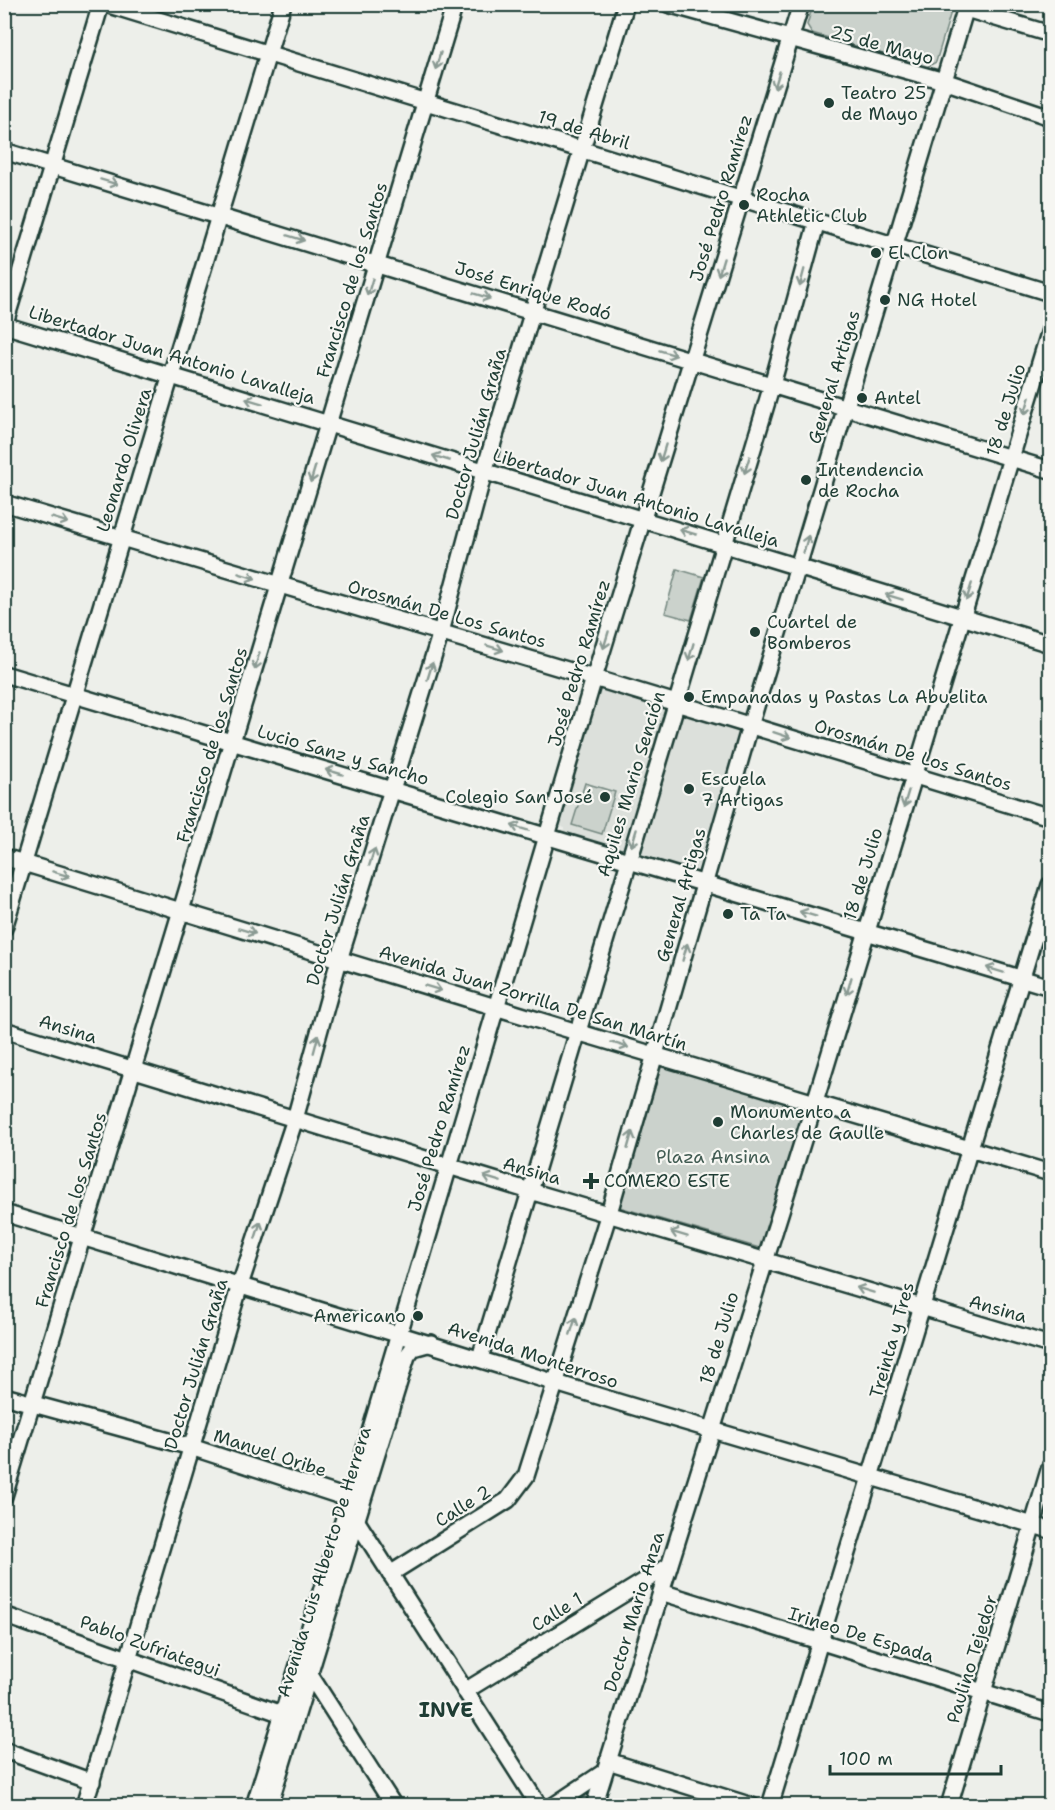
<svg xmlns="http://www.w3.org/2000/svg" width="1055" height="1810" font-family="'Shantell Sans',sans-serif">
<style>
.built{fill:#dce0db}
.green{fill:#cbd2cc;stroke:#758880;stroke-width:1.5}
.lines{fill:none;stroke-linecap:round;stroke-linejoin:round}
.minor-casing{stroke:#1f3d34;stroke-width:20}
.minor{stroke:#f6f6f2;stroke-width:15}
.oneway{stroke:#8a9a93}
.poi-dot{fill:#1f3d34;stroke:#f6f6f2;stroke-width:2}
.labels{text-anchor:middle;stroke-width:4.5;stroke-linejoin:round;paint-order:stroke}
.street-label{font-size:18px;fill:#1f3d34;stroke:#f6f6f2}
.poi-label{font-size:18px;fill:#1f3d34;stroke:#f6f6f2;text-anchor:start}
.park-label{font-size:18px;fill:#415b52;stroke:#f6f6f2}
.neighbourhood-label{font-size:20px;font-weight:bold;fill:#1f3d34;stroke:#f6f6f2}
</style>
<rect width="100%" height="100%" fill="#edefea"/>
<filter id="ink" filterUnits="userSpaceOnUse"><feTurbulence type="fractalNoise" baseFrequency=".0167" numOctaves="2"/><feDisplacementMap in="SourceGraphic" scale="12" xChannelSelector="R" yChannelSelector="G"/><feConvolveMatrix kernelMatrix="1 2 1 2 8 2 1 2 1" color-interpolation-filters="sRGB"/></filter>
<g filter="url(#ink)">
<g class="built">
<polygon points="604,691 664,710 666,714 625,846 621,848 563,832 564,828 560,826 599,692"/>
<polygon points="678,713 739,732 696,873 636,854"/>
</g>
<g class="green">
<polygon points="813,5 813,4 953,5 936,62 927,67 812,33 807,25"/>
<polygon points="677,569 704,577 691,620 665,613"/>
<polygon points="585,783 615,792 602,834 572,825"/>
<polygon points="662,1064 808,1106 763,1249 619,1207"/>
</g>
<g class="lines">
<g class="minor-casing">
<g id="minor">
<polyline points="106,4 1050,293"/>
<polyline points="668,4 944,81 1050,117"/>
<polyline points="966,9 1050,34"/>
<polyline points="4,151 1050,470"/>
<polyline points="4,325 1050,644"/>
<polyline points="4,326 101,4"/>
<polyline points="4,503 594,678 1050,817"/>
<polyline points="4,674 1050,987"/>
<polyline points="4,857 577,1032 1050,1173"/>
<polyline points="4,928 283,4"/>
<polyline points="4,1030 530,1191 1050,1345"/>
<polyline points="4,1213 621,1403 1050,1530"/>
<polyline points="480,1358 772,385 817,221"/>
<polyline points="4,1396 191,1447 350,1499 358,1523 539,1806"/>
<polyline points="4,1496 455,4"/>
<polyline points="390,1574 508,1500 526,1476 609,1213 748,733 967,4"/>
<polyline points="661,1592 1050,1713"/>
<polyline points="4,1615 282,1714"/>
<polyline points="310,1675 394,1806"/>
<polyline points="465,1691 669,1566"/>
<polyline points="4,1750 92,1782"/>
<polyline points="608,1761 752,1806"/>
<polyline points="84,1806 240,1285 295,1119 339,960 441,632 484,472 626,4"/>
<polyline points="254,1806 350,1499 594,678 801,4"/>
<polyline points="269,1806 407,1356 413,1348 431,1343"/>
<polyline points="553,1806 604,1772"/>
<polyline points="594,1806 815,1102 1050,330"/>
<polyline points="770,1806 1050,885"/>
<polyline points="949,1806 1050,1467"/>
</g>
</g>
<use href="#minor" class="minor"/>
</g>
<defs><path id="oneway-shaft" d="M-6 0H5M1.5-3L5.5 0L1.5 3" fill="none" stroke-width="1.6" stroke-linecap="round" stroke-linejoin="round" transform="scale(1.5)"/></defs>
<g class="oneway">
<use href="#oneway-shaft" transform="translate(438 61) rotate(107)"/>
<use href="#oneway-shaft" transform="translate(777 80) rotate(107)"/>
<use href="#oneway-shaft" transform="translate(109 182) rotate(17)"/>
<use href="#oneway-shaft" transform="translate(296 238) rotate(17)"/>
<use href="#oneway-shaft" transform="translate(721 267) rotate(107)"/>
<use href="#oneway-shaft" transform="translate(802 278) rotate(105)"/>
<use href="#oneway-shaft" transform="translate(370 287) rotate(107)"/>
<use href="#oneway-shaft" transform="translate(482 296) rotate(17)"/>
<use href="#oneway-shaft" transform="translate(668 353) rotate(17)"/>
<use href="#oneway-shaft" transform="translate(254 401) rotate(-163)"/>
<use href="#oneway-shaft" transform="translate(1027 406) rotate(107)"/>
<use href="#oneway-shaft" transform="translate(663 453) rotate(107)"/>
<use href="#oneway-shaft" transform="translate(441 458) rotate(-163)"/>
<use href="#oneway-shaft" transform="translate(747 465) rotate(107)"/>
<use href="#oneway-shaft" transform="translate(313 474) rotate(107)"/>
<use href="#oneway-shaft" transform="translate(60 520) rotate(17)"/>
<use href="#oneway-shaft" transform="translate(688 532) rotate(-163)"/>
<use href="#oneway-shaft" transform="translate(806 544) rotate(-74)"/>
<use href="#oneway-shaft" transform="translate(247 576) rotate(17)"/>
<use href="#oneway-shaft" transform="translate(969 592) rotate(108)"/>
<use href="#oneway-shaft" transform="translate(894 597) rotate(-163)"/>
<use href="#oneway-shaft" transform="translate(606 640) rotate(107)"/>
<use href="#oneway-shaft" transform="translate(495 648) rotate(17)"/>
<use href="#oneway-shaft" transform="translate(691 652) rotate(106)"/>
<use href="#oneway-shaft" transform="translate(257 661) rotate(106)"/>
<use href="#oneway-shaft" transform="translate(430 671) rotate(-73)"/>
<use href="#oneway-shaft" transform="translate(782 735) rotate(18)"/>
<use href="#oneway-shaft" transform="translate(334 772) rotate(-164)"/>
<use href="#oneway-shaft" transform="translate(906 799) rotate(107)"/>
<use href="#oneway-shaft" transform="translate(520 828) rotate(-163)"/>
<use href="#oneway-shaft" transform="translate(634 838) rotate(107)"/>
<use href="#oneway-shaft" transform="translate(372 857) rotate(-72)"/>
<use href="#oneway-shaft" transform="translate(61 874) rotate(17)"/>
<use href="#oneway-shaft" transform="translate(808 914) rotate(-163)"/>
<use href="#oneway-shaft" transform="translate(247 931) rotate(17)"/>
<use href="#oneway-shaft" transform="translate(685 952) rotate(-74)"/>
<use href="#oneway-shaft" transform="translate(995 970) rotate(-163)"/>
<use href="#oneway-shaft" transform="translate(849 986) rotate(106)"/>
<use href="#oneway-shaft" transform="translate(433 988) rotate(17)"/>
<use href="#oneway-shaft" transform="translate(316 1044) rotate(-75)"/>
<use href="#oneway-shaft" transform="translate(620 1045) rotate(17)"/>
<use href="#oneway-shaft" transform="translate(630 1140) rotate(-74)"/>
<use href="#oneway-shaft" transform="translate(492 1179) rotate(-163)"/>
<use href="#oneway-shaft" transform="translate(258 1230) rotate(-72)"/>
<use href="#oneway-shaft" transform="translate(679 1234) rotate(-163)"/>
<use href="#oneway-shaft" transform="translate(865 1290) rotate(-163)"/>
<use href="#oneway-shaft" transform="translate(573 1326) rotate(-72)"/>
</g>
</g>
<g class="poi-dot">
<circle cx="829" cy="103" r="6"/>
<circle cx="744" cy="205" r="6"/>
<circle cx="876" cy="253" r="6"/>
<circle cx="885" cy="300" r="6"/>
<circle cx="862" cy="398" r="6"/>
<circle cx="806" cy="480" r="6"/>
<circle cx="755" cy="632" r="6"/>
<circle cx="689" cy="697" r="6"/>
<circle cx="689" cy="789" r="6"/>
<circle cx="605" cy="797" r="6"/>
<circle cx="728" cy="914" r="6"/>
<circle cx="718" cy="1122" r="6"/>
<path d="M588 1172h6v6h6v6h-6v6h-6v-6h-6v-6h6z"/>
<circle cx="418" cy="1316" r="6"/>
</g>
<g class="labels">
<g class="street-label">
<text transform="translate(882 45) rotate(15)" y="6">25 de Mayo</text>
<text transform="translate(584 130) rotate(17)" y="6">19 de Abril</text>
<text transform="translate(721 198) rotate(-73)" y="6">José Pedro Ramírez</text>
<text transform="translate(352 280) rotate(-73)" y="6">Francisco de los Santos</text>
<text transform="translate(533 291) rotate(17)" y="6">José Enrique Rodó</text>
<text transform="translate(172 355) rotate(17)" y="6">Libertador Juan Antonio Lavalleja</text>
<text transform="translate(834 377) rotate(-73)" y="6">General Artigas</text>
<text transform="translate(1006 410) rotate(-73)" y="6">18 de Julio</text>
<text transform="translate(476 434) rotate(-74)" y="6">Doctor Julián Graña</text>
<text transform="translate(124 460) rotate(-73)" y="6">Leonardo Olivera</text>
<text transform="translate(636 498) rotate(17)" y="6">Libertador Juan Antonio Lavalleja</text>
<text transform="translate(447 614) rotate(16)" y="6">Orosmán De Los Santos</text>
<text transform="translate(579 663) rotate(-73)" y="6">José Pedro Ramírez</text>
<text transform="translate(212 745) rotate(-73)" y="6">Francisco de los Santos</text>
<text transform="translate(343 755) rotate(16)" y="6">Lucio Sanz y Sancho</text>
<text transform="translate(913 755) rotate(17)" y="6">Orosmán De Los Santos</text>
<text transform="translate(631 784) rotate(-73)" y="6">Aquiles Mario Sención</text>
<text transform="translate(863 874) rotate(-73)" y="6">18 de Julio</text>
<text transform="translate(681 895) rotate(-74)" y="6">General Artigas</text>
<text transform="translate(338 900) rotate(-73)" y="6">Doctor Julián Graña</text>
<text transform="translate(533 998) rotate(17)" y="6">Avenida Juan Zorrilla De San Martín</text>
<text transform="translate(68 1029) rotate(17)" y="6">Ansina</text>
<text transform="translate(439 1128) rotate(-73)" y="6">José Pedro Ramírez</text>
<text transform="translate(532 1171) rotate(16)" y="6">Ansina</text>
<text transform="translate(71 1210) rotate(-73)" y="6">Francisco de los Santos</text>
<text transform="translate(998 1309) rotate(16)" y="6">Ansina</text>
<text transform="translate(719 1338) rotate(-73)" y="6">18 de Julio</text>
<text transform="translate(892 1340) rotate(-74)" y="6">Treinta y Tres</text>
<text transform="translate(533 1355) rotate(18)" y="6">Avenida Monterroso</text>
<text transform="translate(196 1364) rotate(-73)" y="6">Doctor Julián Graña</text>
<text transform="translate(270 1453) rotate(18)" y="6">Manuel Oribe</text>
<text transform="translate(463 1506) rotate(-32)" y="6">Calle 2</text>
<text transform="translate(324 1562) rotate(-73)" y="6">Avenida Luis Alberto De Herrera</text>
<text transform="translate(557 1612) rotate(-32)" y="6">Calle 1</text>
<text transform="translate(634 1612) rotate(-73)" y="6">Doctor Mario Anza</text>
<text transform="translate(861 1635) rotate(17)" y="6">Irineo De Espada</text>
<text transform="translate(150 1646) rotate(20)" y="6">Pablo Zufriategui</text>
<text transform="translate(972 1659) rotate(-73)" y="6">Paulino Tejedor</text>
</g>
<g class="poi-label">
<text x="841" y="99">Teatro 25<tspan x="841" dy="21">de Mayo</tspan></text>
<text x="756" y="201">Rocha<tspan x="756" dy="21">Athletic Club</tspan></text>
<text x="888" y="259">El Clon</text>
<text x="897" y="306">NG Hotel</text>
<text x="874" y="404">Antel</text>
<text x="818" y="476">Intendencia<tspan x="818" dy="21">de Rocha</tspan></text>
<text x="767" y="628">Cuartel de<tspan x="767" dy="21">Bomberos</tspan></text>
<text x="701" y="703">Empanadas y Pastas La Abuelita</text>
<text x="701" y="785">Escuela<tspan x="701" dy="21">7 Artigas</tspan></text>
<text x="593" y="803" text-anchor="end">Colegio San José</text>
<text x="740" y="920">Ta Ta</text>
<text x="730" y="1118">Monumento a<tspan x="730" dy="21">Charles de Gaulle</tspan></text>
<text x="604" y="1187">COMERO ESTE</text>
<text x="406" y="1322" text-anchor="end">Americano</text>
</g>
<g class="park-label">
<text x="713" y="1163">Plaza Ansina</text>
</g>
<g class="neighbourhood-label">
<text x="446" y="1717">INVE</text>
</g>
</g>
<rect width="1055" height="1810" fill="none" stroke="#f6f6f2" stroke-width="24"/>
<rect x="12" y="12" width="1031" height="1786" fill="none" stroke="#1f3d34" stroke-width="2" filter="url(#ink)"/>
<path d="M830 1765v9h171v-9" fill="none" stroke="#1f3d34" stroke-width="3"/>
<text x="839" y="1765" font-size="18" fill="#1f3d34" stroke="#f6f6f2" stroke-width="4.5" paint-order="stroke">100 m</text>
</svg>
